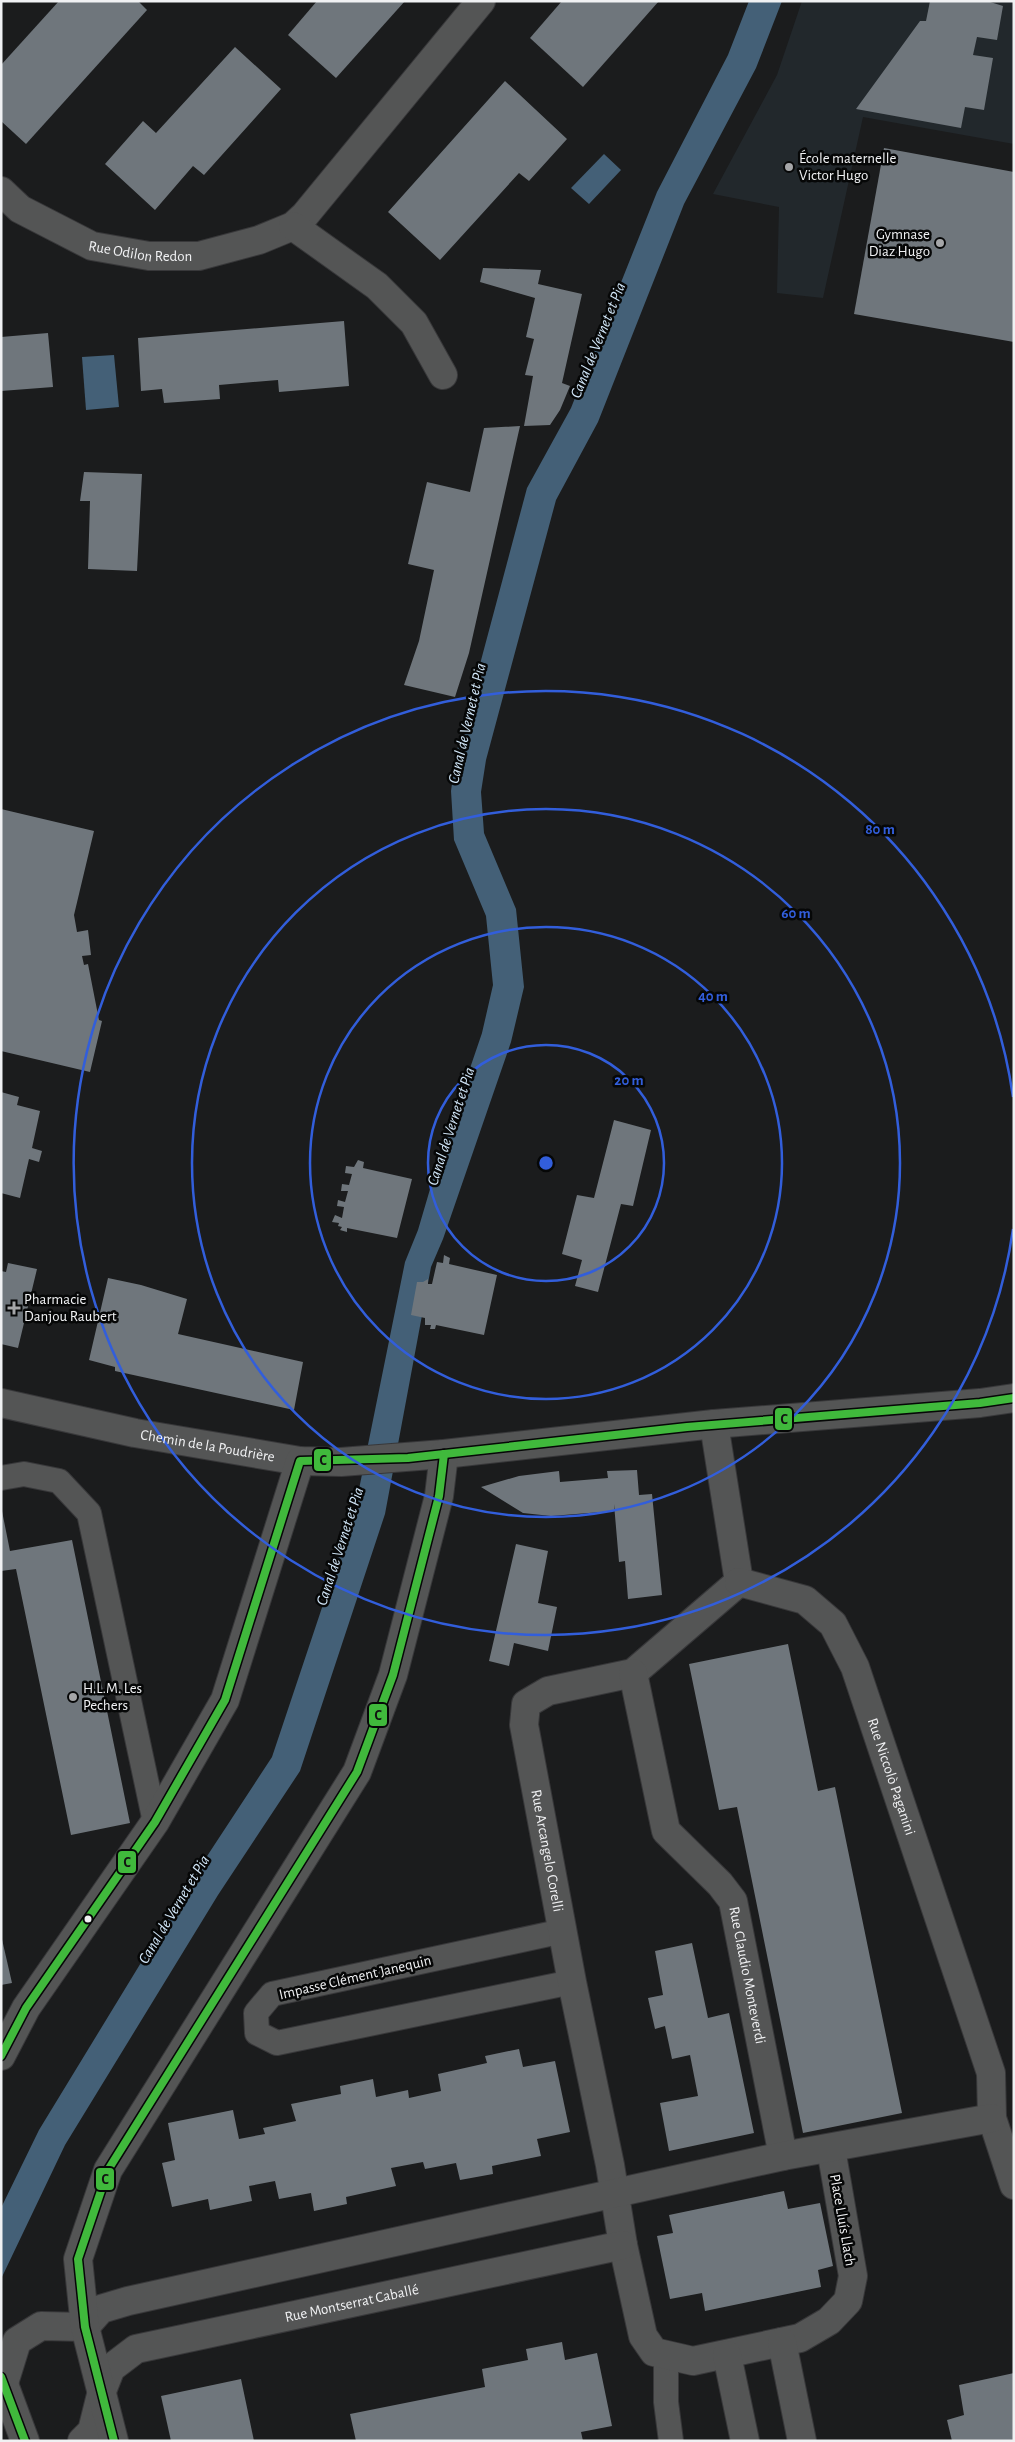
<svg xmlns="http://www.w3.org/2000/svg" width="1015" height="2442" font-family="'Alegreya Sans',sans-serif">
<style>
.built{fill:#22282c}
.water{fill:#446077}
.building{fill:#6f767c}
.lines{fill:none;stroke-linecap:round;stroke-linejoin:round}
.service-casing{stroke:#38383a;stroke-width:26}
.minor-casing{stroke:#38383a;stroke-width:30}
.service{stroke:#545555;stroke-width:24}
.minor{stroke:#545555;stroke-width:28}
.bus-1-casing{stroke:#060707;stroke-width:11}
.bus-1{stroke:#40b93c;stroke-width:8}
.ring{fill:none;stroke:#325edb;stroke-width:2.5}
.poi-dot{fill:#a5a6a8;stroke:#060707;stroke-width:2}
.bus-dot{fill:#f0f1f3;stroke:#060707;stroke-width:2}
.labels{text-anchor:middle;stroke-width:5;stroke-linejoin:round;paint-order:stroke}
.poi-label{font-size:15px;fill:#f0f1f3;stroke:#060707;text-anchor:start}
.street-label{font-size:15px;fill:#f0f1f3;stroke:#060707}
.water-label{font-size:16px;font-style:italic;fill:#d2e7f9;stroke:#060707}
.centre{fill:#325edb;stroke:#060707;stroke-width:2.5}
.ring-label{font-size:15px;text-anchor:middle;font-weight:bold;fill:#325edb;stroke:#060707;stroke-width:5;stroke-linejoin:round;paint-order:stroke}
.line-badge{stroke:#060707;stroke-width:2}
.pale-badge-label{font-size:14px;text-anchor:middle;font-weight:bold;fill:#111}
</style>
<rect width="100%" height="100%" fill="#1b1c1d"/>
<polygon class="built" points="802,1 1014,1 1014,144 863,117 823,298 777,293 779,207 713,194 777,75"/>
<g class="water">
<polygon points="749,1 782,1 756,68 684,204 598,422 556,500 486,760 481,792 484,833 516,909 524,987 511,1042 443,1239 431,1267 385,1514 300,1771 218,1895 65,2145 1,2279 1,2208 39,2130 192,1879 272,1757 355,1509 405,1262 418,1230 438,1162 482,1033 493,985 486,916 454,840 451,791 456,754 527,488 571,408 657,192 728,55"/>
<polygon points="604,154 621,170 589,204 571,188"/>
<polygon points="114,355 119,407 86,410 82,357"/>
</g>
<g class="building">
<polygon points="59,1 138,1 147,10 26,144 1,121 1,65"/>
<polygon points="317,1 405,1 336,78 288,35"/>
<polygon points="562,1 659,1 583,87 530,38"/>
<polygon points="930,1 987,1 1003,6 997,40 977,37 973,55 993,58 984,110 965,107 961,128 856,109 920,21 926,21"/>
<polygon points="235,47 281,89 204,175 193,166 155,210 105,164 143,121 156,133"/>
<polygon points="505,81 567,139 529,181 519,173 440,260 388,212"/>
<polygon points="884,148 1014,172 1014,342 854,314"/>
<polygon points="483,268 541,270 538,284 582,294 562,383 570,386 560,410 550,425 524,426 533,376 525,375 534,339 526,337 535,298 480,282"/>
<polygon points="344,321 349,386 279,392 278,380 219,385 220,399 164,403 162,389 141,391 138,338"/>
<polygon points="48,333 53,387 1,391 1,337"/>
<polygon points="520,426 469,653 455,697 404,685 419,641 434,570 408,564 427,482 470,492 484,428"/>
<polygon points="84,472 142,474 137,571 88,569 90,501 80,501"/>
<polygon points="1,809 94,831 74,915 77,932 88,930 91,955 82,956 84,965 88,964 99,1020 102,1021 90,1072 1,1051"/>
<polygon points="1,1092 19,1097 17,1105 40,1111 32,1148 42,1151 39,1162 29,1159 20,1198 1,1193"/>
<polygon points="614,1120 651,1130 633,1206 621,1204 598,1292 575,1286 582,1260 562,1254 577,1195 594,1198"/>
<polygon points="358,1160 364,1162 363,1168 412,1179 397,1238 347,1228 347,1232 340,1230 342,1227 338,1226 339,1223 332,1222 335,1215 342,1218 344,1207 337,1206 338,1200 345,1202 348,1191 341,1191 342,1184 349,1185 352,1174 345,1173 346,1166 354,1167"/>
<polygon points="444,1255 450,1258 449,1264 497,1275 484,1335 436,1325 435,1329 430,1329 431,1325 425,1325 425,1318 411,1315 417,1282 423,1282 428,1279 428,1284 432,1284 437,1262 443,1263"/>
<polygon points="8,1263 37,1269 18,1348 1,1344 1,1271 6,1272"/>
<polygon points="108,1278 141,1285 187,1299 178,1334 303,1362 294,1410 115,1371 115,1367 89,1360"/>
<polygon points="637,1470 639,1495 652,1494 662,1595 628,1599 625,1561 619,1562 614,1504 614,1511 551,1516 523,1513 481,1487 519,1476 559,1471 560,1482 608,1478 607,1471"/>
<polygon points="1,1506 10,1551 72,1540 130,1823 71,1835 16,1569 1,1571"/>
<polygon points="516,1544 548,1551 538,1603 557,1607 548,1651 514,1643 509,1666 489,1661"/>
<polygon points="788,1644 818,1791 835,1787 902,2113 803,2133 737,1807 719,1810 689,1664"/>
<polygon points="1,1935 12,1983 1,1985"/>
<polygon points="692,1943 708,2018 729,2013 754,2133 669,2151 660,2103 698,2096 690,2055 672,2059 665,2026 655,2029 648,1998 663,1995 655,1951"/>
<polygon points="519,2049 523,2067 555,2061 570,2132 537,2139 541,2156 492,2166 493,2174 460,2180 456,2163 425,2169 423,2162 391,2168 396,2186 346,2197 347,2204 314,2211 311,2193 279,2199 275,2181 249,2186 252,2201 210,2210 208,2199 172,2207 162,2163 175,2160 168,2123 233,2110 239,2139 265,2134 263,2128 296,2121 291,2104 341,2094 340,2086 373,2079 376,2097 408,2090 409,2098 441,2091 438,2074 487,2063 485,2056"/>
<polygon points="784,2191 788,2209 820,2203 833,2266 818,2270 821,2287 705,2311 702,2293 670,2299 657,2236 673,2233 669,2215"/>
<polygon points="562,2342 565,2360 597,2353 612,2426 581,2432 583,2441 356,2441 350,2414 485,2387 482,2369 528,2360 526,2349"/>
<polygon points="1014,2373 1014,2441 952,2441 947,2420 964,2415 959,2385"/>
<polygon points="241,2379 254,2441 171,2441 161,2396"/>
</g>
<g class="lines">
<g class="service-casing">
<g id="service">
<polyline points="1,1478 24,1474 59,1481 89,1513 155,1822"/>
<polyline points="563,1931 272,1994 256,2013 257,2033 277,2043 572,1982"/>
<polyline points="666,2354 666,2402 671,2441"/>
</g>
</g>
<g class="minor-casing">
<g id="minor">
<path id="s1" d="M1,191L20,209L92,246L149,256H199L259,240L293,226L305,215L481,1"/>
<polyline points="293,226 377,286 414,323 443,375"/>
<path id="s2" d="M1,1403L135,1433L300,1461L341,1462L444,1454L714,1424L980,1403L1014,1398"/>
<polyline points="714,1424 739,1582"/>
<path id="s3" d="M739,1582L633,1673L548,1691L526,1704L524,1725L572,1982L610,2165L623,2245L643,2336L654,2352L693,2361L800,2338L829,2321L848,2301L853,2276L831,2149"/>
<path id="s4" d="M739,1582L805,1600L833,1624L855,1667L991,2073L992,2118L1014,2185"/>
<path id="s5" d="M633,1673L666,1831L720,1884L733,1901L783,2156"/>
<polyline points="1,2056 26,2008 155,1822 225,1700 300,1461"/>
<polyline points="782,2342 802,2441"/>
<polyline points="727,2355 745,2441"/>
<polyline points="1,2376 25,2441"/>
<polyline points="4,2383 17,2341 41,2326 85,2327 101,2309 128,2301 783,2156 992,2118"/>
<path id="s6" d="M82,2441L92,2431L102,2391L111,2368L136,2349L623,2245"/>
<polyline points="114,2441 85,2327 78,2259 108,2170 357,1772 393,1675 439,1496 444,1454"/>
</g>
</g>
<use href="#service" class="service"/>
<use href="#minor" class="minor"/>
<g class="bus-1-casing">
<g id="bus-1">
<polyline points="1,2056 26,2008 155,1822 225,1700 300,1461 408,1458 687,1427 980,1403 1014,1398"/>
<polyline points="1,2377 25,2441"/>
<polyline points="114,2441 85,2327 78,2259 108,2170 357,1772 393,1675 439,1496 444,1454"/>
</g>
</g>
<use href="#bus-1" class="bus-1"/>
</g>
<g class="ring">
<circle cx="546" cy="1163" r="118"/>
<circle cx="546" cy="1163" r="236"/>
<circle cx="546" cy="1163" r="354"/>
<path d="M1013 1229A472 472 0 1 1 1013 1097"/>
</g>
<g class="poi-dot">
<circle cx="789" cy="167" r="5"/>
<circle cx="940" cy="243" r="5"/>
<path d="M11.5 1300.5h5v5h5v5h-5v5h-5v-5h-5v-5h5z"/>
<circle cx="73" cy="1697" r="5"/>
</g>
<circle class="bus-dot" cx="88" cy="1919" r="4.5"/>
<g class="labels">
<g class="poi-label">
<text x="799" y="163">École maternelle<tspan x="799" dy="17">Victor Hugo</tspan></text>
<text x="930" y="239" text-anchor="end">Gymnase<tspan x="930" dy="17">Diaz Hugo</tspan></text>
<text x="24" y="1304">Pharmacie<tspan x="24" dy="17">Danjou Raubert</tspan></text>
<text x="83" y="1693">H.L.M. Les<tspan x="83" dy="17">Pechers</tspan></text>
</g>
<g class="street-label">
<text dy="5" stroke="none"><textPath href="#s1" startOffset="156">Rue Odilon Redon</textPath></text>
<text dy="5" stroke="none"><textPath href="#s2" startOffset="211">Chemin de la Poudrière</textPath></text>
<text dy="5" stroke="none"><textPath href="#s4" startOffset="269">Rue Niccolò Paganini</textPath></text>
<text dy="5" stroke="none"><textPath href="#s3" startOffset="401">Rue Arcangelo Corelli</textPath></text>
<text dy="5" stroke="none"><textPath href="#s5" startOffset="334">Rue Claudio Monteverdi</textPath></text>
<text transform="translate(355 1977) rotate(-13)" y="5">Impasse Clément Janequin</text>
<text transform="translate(843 2220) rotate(80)" y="5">Place Lluís Llach</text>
<text dy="5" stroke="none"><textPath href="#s6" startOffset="332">Rue Montserrat Caballé</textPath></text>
</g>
<g class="water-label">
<text transform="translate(597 340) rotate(-68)" y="6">Canal de Vernet et Pia</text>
<text transform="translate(466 723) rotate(-77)" y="6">Canal de Vernet et Pia</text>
<text transform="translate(450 1126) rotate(-72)" y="6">Canal de Vernet et Pia</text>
<text transform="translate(339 1546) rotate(-72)" y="6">Canal de Vernet et Pia</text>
<text transform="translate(173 1909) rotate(-59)" y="6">Canal de Vernet et Pia</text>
</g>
</g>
<circle cx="546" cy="1163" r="8" class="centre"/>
<g class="ring-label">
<text x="880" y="834">80 m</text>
<text x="796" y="918">60 m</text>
<text x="713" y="1001">40 m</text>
<text x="629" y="1085">20 m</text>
</g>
<g class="line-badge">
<rect x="774" y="1407" width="19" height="24" rx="5" fill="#40b93c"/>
<rect x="313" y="1448" width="19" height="24" rx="5" fill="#40b93c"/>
<rect x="368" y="1703" width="20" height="24" rx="5" fill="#40b93c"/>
<rect x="117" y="1850" width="20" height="24" rx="5" fill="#40b93c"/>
<rect x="95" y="2167" width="20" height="24" rx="5" fill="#40b93c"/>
</g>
<g class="pale-badge-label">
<text x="784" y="1424">C</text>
<text x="323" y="1465">C</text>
<text x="378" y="1720">C</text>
<text x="127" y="1867">C</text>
<text x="105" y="2184">C</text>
</g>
<rect width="1015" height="2442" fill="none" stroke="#f0f1f3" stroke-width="5"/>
</svg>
